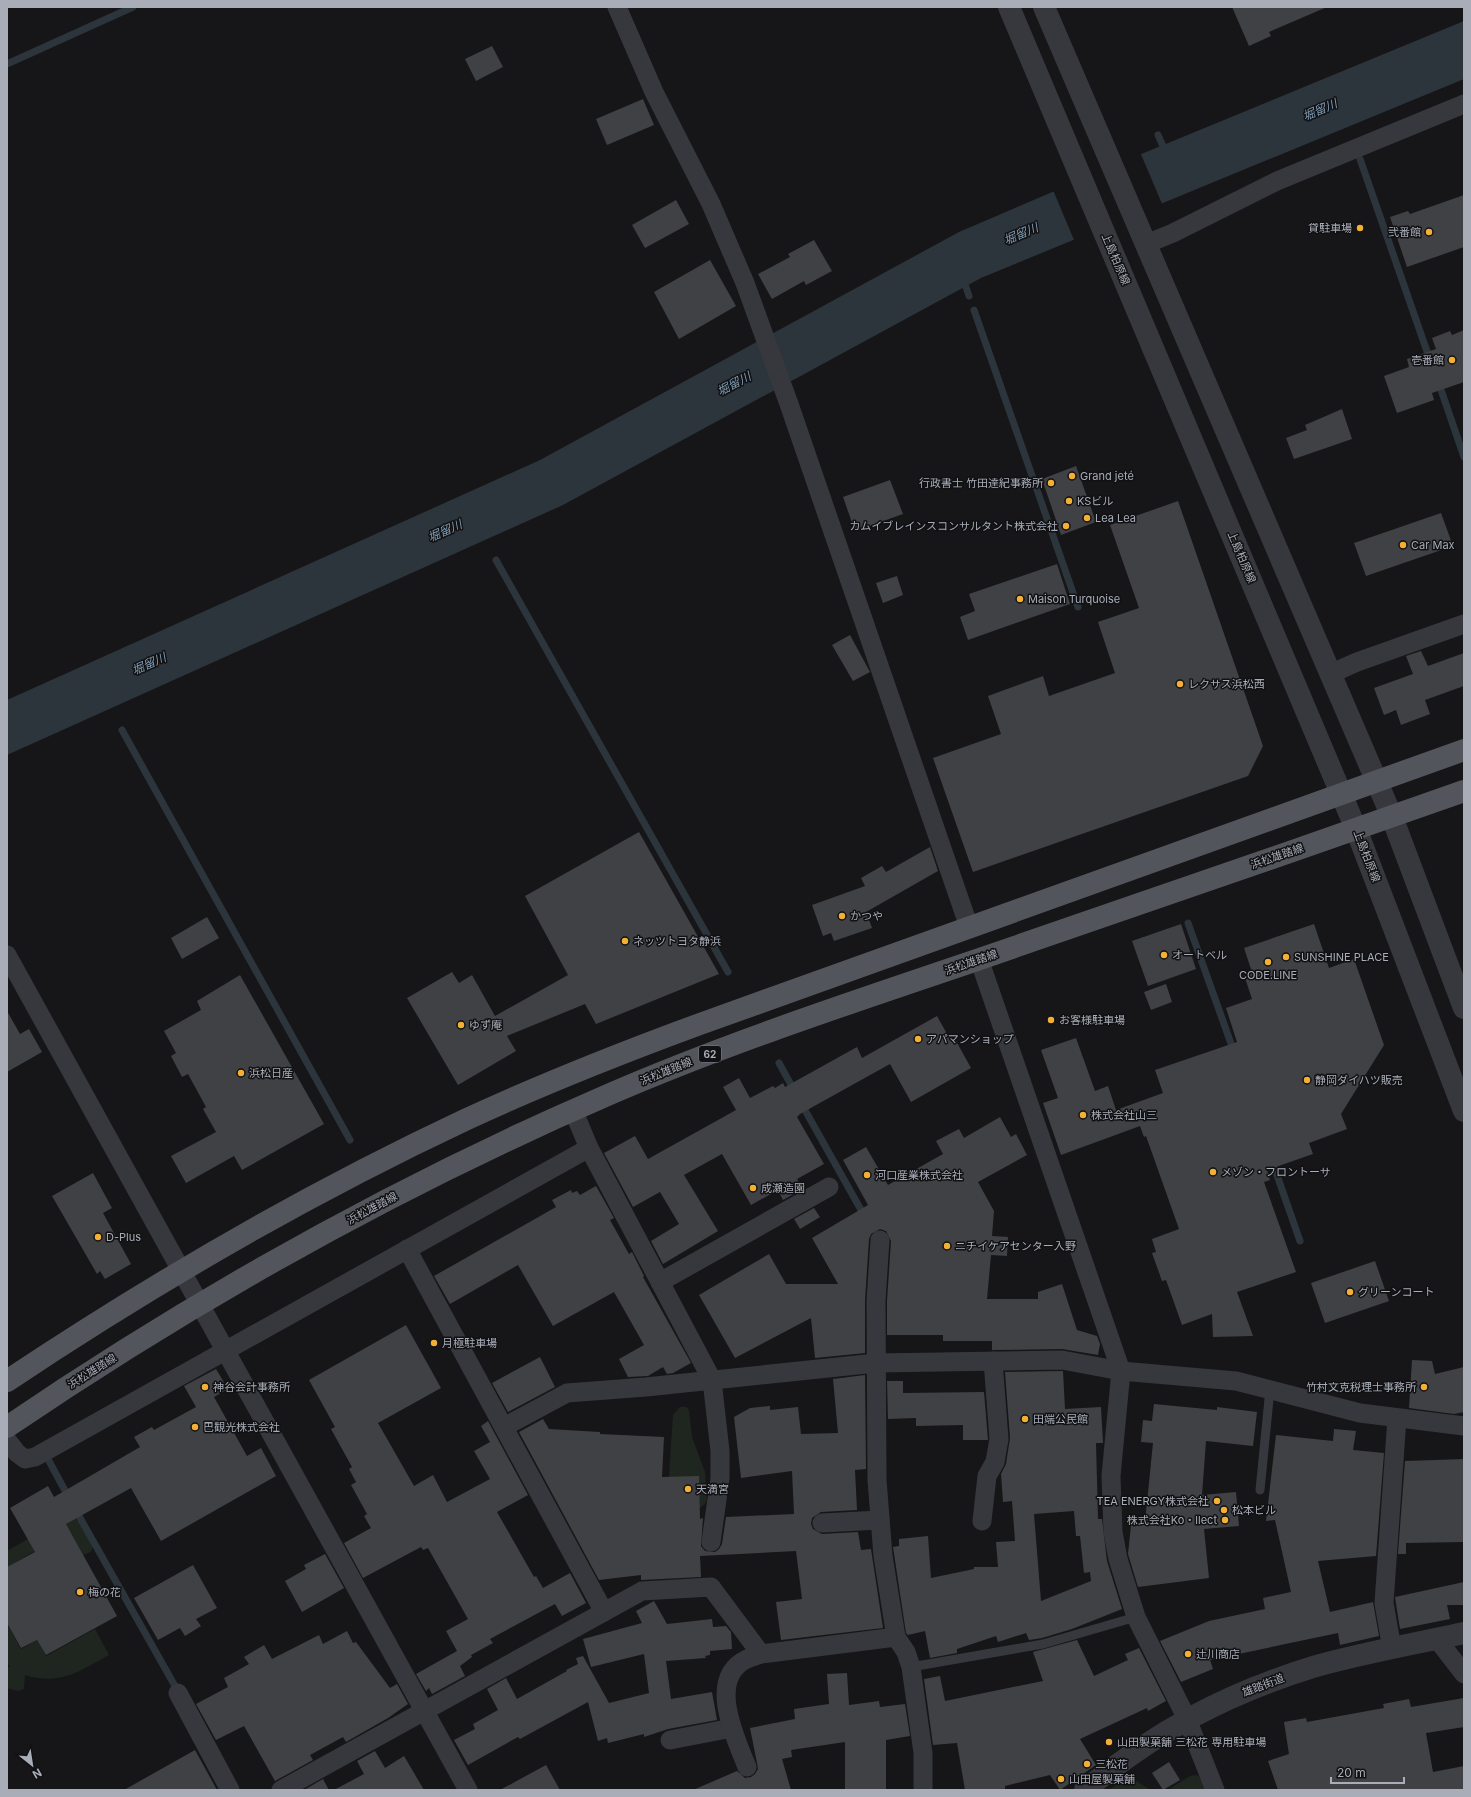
<svg xmlns="http://www.w3.org/2000/svg" width="1471" height="1797" font-family="Inter,'Noto Sans JP',sans-serif">
<style>
.green{fill:#1e261f}
.water{fill:#2c353c}
.pier{fill:#161618}
.lines{fill:none;stroke-linecap:round;stroke-linejoin:round}
.stream{stroke:#2c353c;stroke-width:7}
.building{fill:#404145;fill-rule:evenodd}
.service{stroke:#37383d;stroke-width:9}
.minor{stroke:#37383d;stroke-width:19}
.tertiary{stroke:#37383d;stroke-width:22}
.primary{stroke:#53555c;stroke-width:22}
.poi-dot{fill:#f2b134;stroke:#111113;stroke-width:1.5}
.labels{text-anchor:middle;stroke-width:3;stroke-linejoin:round;paint-order:stroke}
.shield{fill:#111113;stroke:#7b7e86;stroke-width:1}
.shield-label{font-size:10px;font-weight:bold;fill:#a8adb8}
.poi-label{font-size:11px;fill:#a8adb8;stroke:#111113;text-anchor:start}
.street-label{font-size:11px;fill:#a8adb8;stroke:#111113}
.water-label{font-size:12px;font-style:italic;fill:#7f9bb3;stroke:#111113}
</style>
<rect width="100%" height="100%" fill="#161618"/>
<g class="green">
<polygon points="680,1407 686,1407 689,1410 692,1437 705,1472 707,1500 705,1504 697,1510 670,1500 669,1476 673,1415"/>
<polygon points="73,1516 79,1522 93,1545 91,1552 83,1555 70,1531 7,1567 7,1551 66,1517"/>
<path d="M7,1624L21,1649L37,1640L46,1656L95,1629L109,1655C80,1671 60,1686 25,1675L24,1689L18,1691L7,1688V1668L10,1666L7,1663Z"/>
<polygon points="1197,1775 1202,1778 1209,1790 1168,1790 1190,1776"/>
<polygon points="1128,1779 1136,1781 1151,1790 1109,1790 1119,1783"/>
</g>
<polygon class="water" points="1464,21 1464,79 981,278 563,505 7,755 7,700 540,460 959,232 1139,155"/>
<polygon class="pier" points="1140,152 1163,206 1074,240 1053,190"/>
<g class="lines">
<g class="stream">
<polyline points="7,64 133,7"/>
<polyline points="1158,135 1166,153"/>
<polyline points="1360,159 1430,360"/>
<polyline points="963,278 969,296"/>
<polyline points="974,310 1078,607"/>
<polyline points="1438,381 1464,457"/>
<polyline points="496,560 728,972"/>
<polyline points="122,730 350,1140"/>
<polyline points="1188,923 1234,1052"/>
<polyline points="779,1063 795,1092"/>
<polyline points="801,1103 865,1217"/>
<polyline points="1271,1158 1300,1241"/>
<polyline points="49,1461 69,1498"/>
<polyline points="75,1509 175,1686"/>
</g>
</g>
<g class="building">
<polygon points="1232,7 1327,7 1269,32 1271,36 1249,46"/>
<polygon points="492,46 503,67 476,81 465,59"/>
<polygon points="643,99 654,125 607,145 596,119"/>
<polygon points="1464,195 1464,247 1407,267 1390,217 1408,211 1410,214"/>
<polygon points="676,200 689,224 645,248 632,225"/>
<polygon points="814,240 832,271 806,285 804,281 772,299 758,274 790,257 788,254"/>
<polygon points="710,260 736,306 679,339 654,292"/>
<polygon points="1464,330 1464,382 1432,393 1434,400 1397,413 1384,376 1409,367 1407,359 1436,349 1432,338 1450,331 1452,335"/>
<polygon points="1342,409 1352,439 1294,459 1286,438 1307,430 1305,425"/>
<polygon points="1076,466 1096,522 1061,535 1042,479"/>
<polygon points="890,480 903,514 855,531 843,497"/>
<polygon points="1178,501 1263,746 1248,776 973,872 933,758 1001,734 988,696 1043,676 1049,696 1115,673 1098,622 1139,608 1110,525"/>
<polygon points="1441,513 1453,546 1366,576 1354,543"/>
<polygon points="1057,564 1070,604 968,640 960,617 975,611 969,594"/>
<polygon points="897,576 903,595 883,603 876,583"/>
<polygon points="850,635 870,672 853,681 832,645"/>
<polygon points="1421,651 1428,666 1464,653 1464,686 1425,700 1430,714 1401,725 1396,710 1384,715 1374,688 1413,674 1406,656"/>
<polygon points="639,832 719,974 596,1024 585,1004 507,1036 516,1051 458,1085 407,998 452,972 459,983 472,975 495,1016 568,975 525,896"/>
<polygon points="930,847 938,871 866,912 872,928 834,941 831,933 823,936 812,905 865,886 861,878 882,866 886,872"/>
<polygon points="207,917 219,938 182,959 171,938"/>
<polygon points="1181,924 1196,969 1148,986 1132,941"/>
<polygon points="1314,924 1329,968 1354,959 1384,1045 1341,1114 1347,1129 1309,1143 1313,1154 1267,1170 1270,1180 1264,1182 1296,1272 1237,1292 1253,1336 1213,1337 1212,1314 1182,1325 1166,1280 1162,1281 1152,1253 1156,1252 1152,1239 1179,1229 1146,1136 1144,1137 1140,1126 1061,1155 1043,1103 1058,1098 1041,1050 1076,1038 1095,1091 1108,1086 1116,1110 1163,1093 1155,1070 1237,1042 1226,1008 1252,999 1244,975 1252,972 1244,948"/>
<polygon points="240,975 324,1124 242,1170 234,1156 186,1183 171,1156 216,1132 203,1109 206,1107 188,1074 182,1077 171,1056 176,1053 164,1031 201,1010 197,1001"/>
<polygon points="1166,984 1172,1002 1151,1010 1144,992"/>
<polygon points="7,1011 20,1034 29,1029 42,1052 7,1072"/>
<polygon points="937,1016 951,1041 955,1039 971,1068 911,1102 890,1064 800,1114 797,1117 824,1164 797,1179 803,1189 783,1200 778,1190 751,1205 722,1154 684,1175 718,1231 663,1264 651,1241 679,1224 660,1192 633,1207 604,1153 635,1136 648,1159 736,1110 723,1087 739,1078 750,1098 773,1086 775,1088 783,1083 785,1087 857,1047 862,1058"/>
<polygon points="1000,1117 1011,1137 1016,1134 1027,1155 978,1182 994,1211 992,1236 1008,1237 1007,1256 991,1255 987,1299 1038,1299 1038,1292 1062,1284 1077,1330 1097,1336 1100,1344 1098,1355 1062,1349 992,1350 992,1341 943,1341 943,1335 887,1335 887,1301 891,1241 886,1231 880,1229 871,1234 869,1239 865,1300 865,1353 815,1358 811,1318 735,1358 699,1295 769,1254 786,1284 838,1284 812,1238 868,1205 843,1160 866,1147 888,1185 943,1154 936,1141 959,1129 964,1138"/>
<polygon points="93,1173 112,1208 103,1213 131,1264 105,1279 100,1271 97,1274 52,1196"/>
<polygon points="596,1186 614,1218 610,1220 629,1254 632,1252 644,1276 643,1277 691,1363 673,1373 667,1374 663,1367 648,1376 628,1377 619,1359 644,1345 614,1292 553,1326 518,1265 450,1304 434,1276 556,1207 552,1200 571,1190 572,1193 577,1191 580,1195"/>
<polygon points="814,1208 820,1217 800,1229 794,1219"/>
<polygon points="1375,1261 1389,1301 1325,1323 1311,1283"/>
<polygon points="406,1325 441,1388 378,1423 414,1486 433,1475 447,1502 490,1479 474,1451 490,1442 481,1426 488,1421 528,1495 497,1512 534,1577 536,1576 543,1588 570,1573 586,1603 562,1616 555,1604 490,1639 493,1643 471,1655 472,1657 460,1666 465,1676 432,1694 429,1688 426,1691 416,1674 457,1651 446,1631 468,1619 428,1548 423,1550 421,1547 363,1578 344,1543 371,1528 364,1516 367,1514 351,1485 356,1482 349,1469 352,1467 331,1429 335,1427 309,1380"/>
<polygon points="540,1357 555,1387 508,1412 492,1383"/>
<polygon points="1412,1360 1432,1361 1435,1374 1464,1367 1464,1412 1454,1414 1409,1408"/>
<polygon points="216,1369 228,1389 214,1397 247,1456 261,1448 276,1476 161,1541 131,1488 66,1524 117,1616 46,1655 37,1640 21,1648 7,1623 7,1567 35,1552 10,1508 48,1486 54,1497 140,1447 134,1437 152,1427 154,1430 196,1407 184,1386"/>
<path d="M1063,1371L1065,1409L1101,1407L1103,1443H1096L1098,1519H1102L1107,1561L1122,1609L1072,1629L1042,1638L1029,1640L1026,1633L998,1642L996,1636L957,1649V1653L930,1658L925,1631L908,1635L906,1633L893,1547L899,1546V1539L928,1536L931,1578L974,1569V1567H998L996,1542L1015,1541L1012,1501L1003,1502L1001,1474L1006,1464L1010,1438L1005,1372ZM1074,1511L1076,1536H1080L1084,1573L1090,1572L1091,1581L1041,1601L1034,1514Z"/>
<polygon points="865,1375 866,1469 855,1470 857,1510 821,1512 812,1518 811,1524 813,1529 822,1534 858,1532 861,1550 871,1549 883,1628 781,1640 776,1602 802,1599 796,1551 700,1556 701,1577 641,1580 641,1575 599,1580 519,1432 543,1419 549,1429 600,1432 600,1434 664,1437 662,1477 699,1476 700,1519 703,1518 701,1546 705,1551 715,1552 719,1549 722,1544 726,1517 794,1514 792,1471 741,1478 734,1417 750,1408 770,1406 770,1410 798,1407 801,1434 838,1433 833,1379"/>
<polygon points="887,1381 903,1381 903,1393 984,1392 988,1440 963,1440 963,1425 916,1426 916,1418 888,1419"/>
<polygon points="1154,1404 1217,1410 1217,1407 1257,1412 1253,1446 1206,1441 1202,1495 1236,1492 1239,1526 1204,1529 1209,1578 1138,1587 1128,1554 1131,1525 1145,1522 1153,1443 1141,1442 1143,1420 1152,1421"/>
<polygon points="1334,1429 1356,1431 1353,1450 1384,1453 1376,1556 1318,1561 1330,1612 1373,1602 1379,1636 1340,1645 1338,1633 1210,1660 1213,1669 1181,1682 1160,1641 1209,1621 1265,1609 1263,1598 1291,1592 1275,1520 1266,1521 1276,1435 1333,1441"/>
<polygon points="1464,1459 1464,1542 1406,1543 1406,1554 1398,1554 1405,1461"/>
<polygon points="325,1554 344,1588 302,1612 285,1581 306,1569 304,1565"/>
<polygon points="193,1565 217,1608 196,1619 201,1626 185,1636 180,1628 158,1640 134,1598"/>
<polygon points="1464,1582 1464,1605 1447,1605 1450,1619 1400,1629 1395,1597"/>
<polygon points="654,1601 667,1624 712,1619 713,1627 726,1626 731,1632 732,1649 710,1651 710,1655 705,1656 706,1658 666,1661 671,1699 712,1692 717,1720 668,1729 644,1737 644,1734 608,1743 607,1738 598,1741 588,1702 520,1739 518,1737 468,1765 454,1740 475,1729 473,1724 498,1710 487,1689 506,1678 517,1699 567,1671 566,1670 578,1664 576,1658 583,1656 609,1703 649,1693 644,1654 591,1667 583,1639 642,1623 636,1611"/>
<polygon points="347,1631 353,1643 356,1642 390,1688 397,1684 408,1704 388,1718 346,1742 343,1737 310,1755 313,1760 275,1781 244,1726 216,1740 196,1704 228,1687 224,1678 249,1664 244,1657 264,1645 272,1659 319,1635 323,1644"/>
<polygon points="1077,1640 1094,1676 1128,1660 1125,1654 1139,1648 1166,1701 1148,1711 1147,1708 1080,1739 1096,1765 1060,1790 1050,1775 1005,1786 1005,1790 965,1790 957,1743 933,1745 924,1679 940,1676 945,1701 1043,1681 1033,1652"/>
<polygon points="847,1673 849,1705 879,1701 880,1707 905,1704 910,1736 886,1740 886,1790 845,1790 845,1742 791,1750 792,1757 782,1759 791,1790 693,1790 737,1771 745,1778 751,1777 755,1774 758,1769 757,1763 750,1728 795,1719 794,1709 829,1704 827,1674"/>
<polygon points="1464,1698 1464,1727 1426,1733 1433,1772 1464,1766 1464,1790 1278,1790 1268,1761 1289,1754 1284,1722 1306,1718 1307,1722 1384,1708 1383,1704 1409,1699 1411,1707"/>
<polygon points="195,1750 217,1790 124,1790"/>
<polygon points="375,1751 385,1768 404,1756 424,1790 334,1790 364,1774 357,1761"/>
<polygon points="1169,1762 1180,1780 1163,1790 1152,1773"/>
<polygon points="546,1765 560,1790 500,1790"/>
<polygon points="323,1779 329,1790 304,1790"/>
</g>
<g class="lines">
<g class="service">
<polyline points="1260,1490 1270,1389"/>
<polyline points="911,1667 1043,1644 1136,1617"/>
</g>
<g class="minor">
<polyline points="617,7 654,92 711,204 745,283 789,404 969,927"/>
<polyline points="1146,244 1173,233 1277,181 1464,104"/>
<polyline points="1330,674 1357,662 1464,624"/>
<polyline points="7,955 468,1790"/>
<polyline points="979,959 1121,1371 1111,1476 1113,1532 1118,1559 1136,1617 1187,1719 1215,1790"/>
<polyline points="573,1110 589,1148 712,1380 720,1451 720,1478 711,1542"/>
<polyline points="880,1240 876,1301 877,1480 883,1556 896,1637 906,1652 911,1667 923,1753 923,1790"/>
<polyline points="407,1249 604,1612"/>
<polyline points="660,1282 829,1187"/>
<polyline points="504,1427 567,1393 646,1387 876,1363 1062,1360 1121,1371 1236,1381 1360,1413 1464,1426"/>
<polyline points="7,1440 17,1453 25,1459 35,1457 589,1148"/>
<polyline points="982,1521 987,1476 995,1462 999,1439 993,1361"/>
<polyline points="822,1523 880,1520"/>
<polyline points="1437,1639 1464,1674"/>
<polyline points="1392,1649 1384,1603 1397,1418"/>
<polyline points="178,1693 230,1790"/>
<polyline points="670,1740 732,1728"/>
<path d="M747,1767C736,1739 706,1678 747,1659C751,1657 756,1656 761,1654L896,1637"/>
<polyline points="281,1790 642,1591 711,1587 761,1654"/>
</g>
<g class="tertiary">
<polyline points="1009,7 1356,829 1464,1111"/>
<polyline points="1044,7 1392,817 1464,1008"/>
<path d="M1085,1790C1155,1732 1225,1694 1313,1667C1362,1653 1414,1644 1464,1633"/>
</g>
<g class="primary">
<path d="M7,1381C154,1283 307,1194 467,1119C543,1084 621,1053 700,1024L1464,750"/>
<path d="M7,1427C197,1298 399,1185 610,1094C728,1043 850,1003 971,962C1136,905 1300,849 1464,791"/>
</g>
</g>
<g class="poi-dot">
<circle cx="1360" cy="228" r="4"/>
<circle cx="1429" cy="232" r="4"/>
<circle cx="1452" cy="360" r="4"/>
<circle cx="1072" cy="476" r="4"/>
<circle cx="1051" cy="483" r="4"/>
<circle cx="1069" cy="501" r="4"/>
<circle cx="1087" cy="518" r="4"/>
<circle cx="1066" cy="526" r="4"/>
<circle cx="1403" cy="545" r="4"/>
<circle cx="1020" cy="599" r="4"/>
<circle cx="1180" cy="684" r="4"/>
<circle cx="842" cy="916" r="4"/>
<circle cx="625" cy="941" r="4"/>
<circle cx="1164" cy="955" r="4"/>
<circle cx="1286" cy="957" r="4"/>
<circle cx="1268" cy="962" r="4"/>
<circle cx="1051" cy="1020" r="4"/>
<circle cx="461" cy="1025" r="4"/>
<circle cx="918" cy="1039" r="4"/>
<circle cx="241" cy="1073" r="4"/>
<circle cx="1307" cy="1080" r="4"/>
<circle cx="1083" cy="1115" r="4"/>
<circle cx="1213" cy="1172" r="4"/>
<circle cx="867" cy="1175" r="4"/>
<circle cx="753" cy="1188" r="4"/>
<circle cx="98" cy="1237" r="4"/>
<circle cx="947" cy="1246" r="4"/>
<circle cx="1350" cy="1292" r="4"/>
<circle cx="434" cy="1343" r="4"/>
<circle cx="205" cy="1387" r="4"/>
<circle cx="1424" cy="1387" r="4"/>
<circle cx="1025" cy="1419" r="4"/>
<circle cx="195" cy="1427" r="4"/>
<circle cx="688" cy="1489" r="4"/>
<circle cx="1217" cy="1501" r="4"/>
<circle cx="1224" cy="1510" r="4"/>
<circle cx="1225" cy="1520" r="4"/>
<circle cx="80" cy="1592" r="4"/>
<circle cx="1188" cy="1654" r="4"/>
<circle cx="1109" cy="1742" r="4"/>
<circle cx="1087" cy="1764" r="4"/>
<circle cx="1061" cy="1779" r="4"/>
</g>
<g class="labels">
<rect class="shield" x="699" y="1046" width="22" height="16" rx="3"/>
<g class="shield-label">
<text x="710" y="1058">62</text>
</g>
<g class="poi-label">
<text x="1352" y="232" text-anchor="end">貸駐車場</text>
<text x="1421" y="236" text-anchor="end">弐番館</text>
<text x="1444" y="364" text-anchor="end">壱番館</text>
<text x="1080" y="480">Grand jeté</text>
<text x="1043" y="487" text-anchor="end">行政書士 竹田達紀事務所</text>
<text x="1077" y="505">KSビル</text>
<text x="1095" y="522">Lea Lea</text>
<text x="1058" y="530" text-anchor="end">カムイブレインスコンサルタント株式会社</text>
<text x="1411" y="549">Car Max</text>
<text x="1028" y="603">Maison Turquoise</text>
<text x="1188" y="688">レクサス浜松西</text>
<text x="850" y="920">かつや</text>
<text x="633" y="945">ネッツトヨタ静浜</text>
<text x="1172" y="959">オートベル</text>
<text x="1294" y="961">SUNSHINE PLACE</text>
<text x="1268" y="979" text-anchor="middle">CODE.LINE</text>
<text x="1059" y="1024">お客様駐車場</text>
<text x="469" y="1029">ゆず庵</text>
<text x="926" y="1043">アパマンショップ</text>
<text x="249" y="1077">浜松日産</text>
<text x="1315" y="1084">静岡ダイハツ販売</text>
<text x="1091" y="1119">株式会社山三</text>
<text x="1221" y="1176">メゾン・フロントーサ</text>
<text x="875" y="1179">河口産業株式会社</text>
<text x="761" y="1192">成瀬造園</text>
<text x="106" y="1241">D-Plus</text>
<text x="955" y="1250">ニチイケアセンター入野</text>
<text x="1358" y="1296">グリーンコート</text>
<text x="442" y="1347">月極駐車場</text>
<text x="213" y="1391">神谷会計事務所</text>
<text x="1416" y="1391" text-anchor="end">竹村文克税理士事務所</text>
<text x="1033" y="1423">田端公民館</text>
<text x="203" y="1431">巴観光株式会社</text>
<text x="696" y="1493">天満宮</text>
<text x="1209" y="1505" text-anchor="end">TEA ENERGY株式会社</text>
<text x="1232" y="1514">松本ビル</text>
<text x="1217" y="1524" text-anchor="end">株式会社Ko・llect</text>
<text x="88" y="1596">梅の花</text>
<text x="1196" y="1658">辻川商店</text>
<text x="1117" y="1746">山田製菓舗 三松花 専用駐車場</text>
<text x="1095" y="1768">三松花</text>
<text x="1069" y="1783">山田屋製菓舗</text>
</g>
<g class="street-label">
<text transform="translate(1116 259) rotate(67)" y="4">上島柏原線</text>
<text transform="translate(1242 557) rotate(67)" y="4">上島柏原線</text>
<text transform="translate(1277 856) rotate(-19)" y="4">浜松雄踏線</text>
<text transform="translate(1367 856) rotate(69)" y="4">上島柏原線</text>
<text transform="translate(971 962) rotate(-19)" y="4">浜松雄踏線</text>
<text transform="translate(666 1071) rotate(-22)" y="4">浜松雄踏線</text>
<text transform="translate(372 1208) rotate(-28)" y="4">浜松雄踏線</text>
<text transform="translate(92 1371) rotate(-32)" y="4">浜松雄踏線</text>
<text transform="translate(1263 1685) rotate(-21)" y="4">雄踏街道</text>
</g>
<g class="water-label">
<text transform="translate(1320 110) rotate(-23)" y="4">堀留川</text>
<text transform="translate(1021 234) rotate(-23)" y="4">堀留川</text>
<text transform="translate(734 384) rotate(-28)" y="4">堀留川</text>
<text transform="translate(445 531) rotate(-24)" y="4">堀留川</text>
<text transform="translate(149 664) rotate(-24)" y="4">堀留川</text>
</g>
</g>
<rect width="1471" height="1797" fill="none" stroke="#a8adb8" stroke-width="16"/>
<g transform="translate(32 1765) rotate(150)" stroke="#111113" stroke-width="3" paint-order="stroke">
<path d="M0-3L7 15L0 10L-7 15Z" fill="#a8adb8"/>
<text y="-6" font-size="11" font-weight="bold" text-anchor="middle" fill="#a8adb8">N</text>
</g>
<path d="M1331 1777v6h73v-6" fill="none" stroke="#a8adb8" stroke-width="2"/>
<text x="1337" y="1777" font-size="12" fill="#a8adb8" stroke="#111113" stroke-width="3" paint-order="stroke">20 m</text>
</svg>
